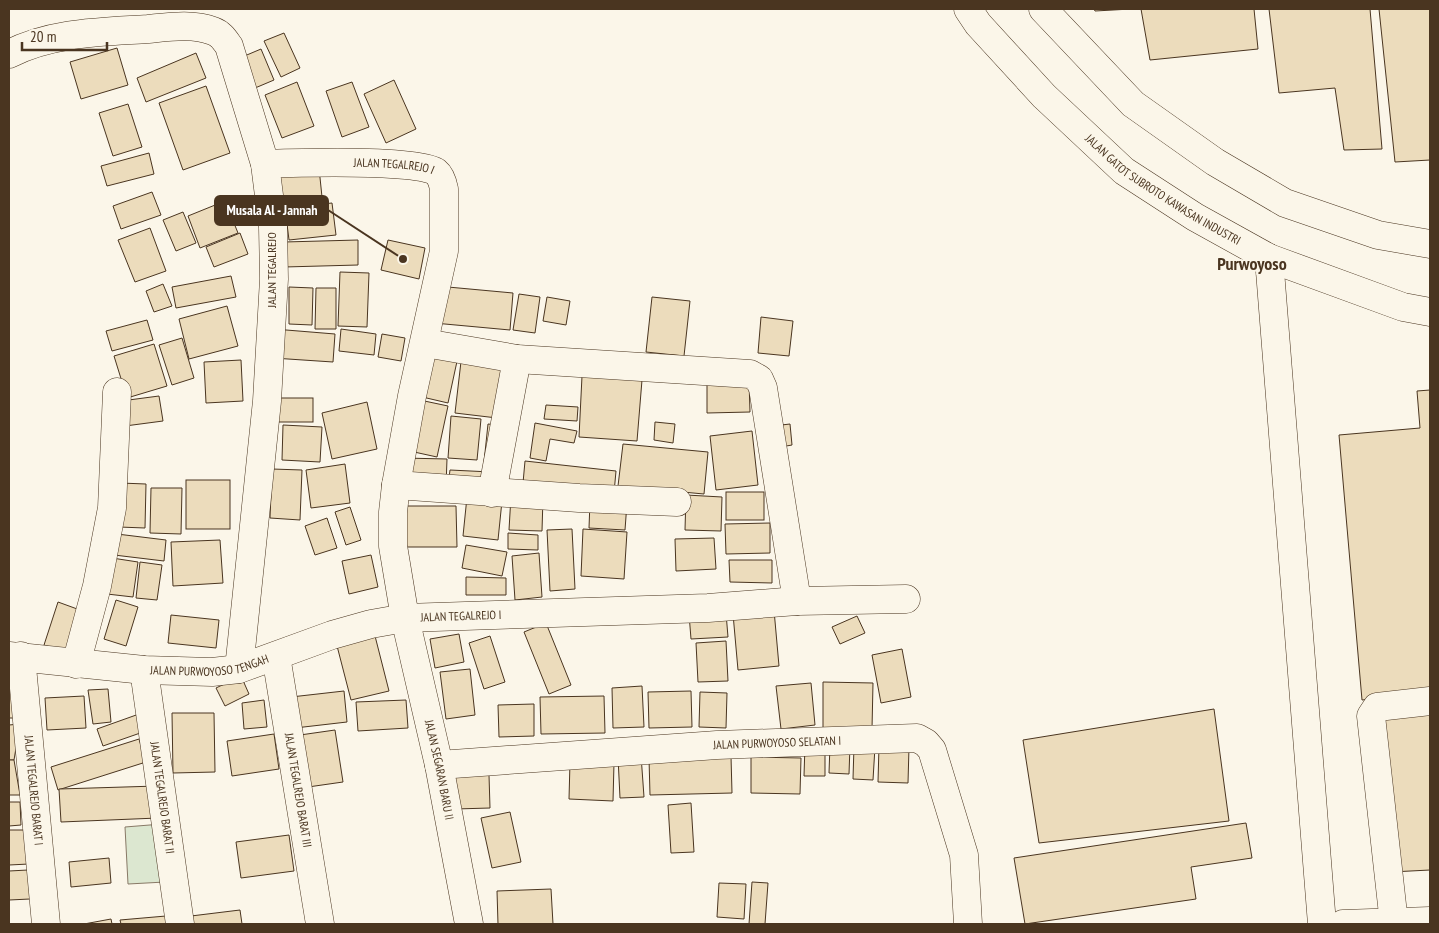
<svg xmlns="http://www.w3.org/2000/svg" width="1439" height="933" font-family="'PT Sans Narrow',sans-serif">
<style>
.green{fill:#dce7d0;stroke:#887966}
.building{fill:#ecdcbc;stroke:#4a3520}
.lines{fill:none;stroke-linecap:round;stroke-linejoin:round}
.minor-casing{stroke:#4a3520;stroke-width:29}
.minor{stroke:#fbf6e9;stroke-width:28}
.labels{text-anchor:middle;stroke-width:4;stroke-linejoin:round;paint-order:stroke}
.street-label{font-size:12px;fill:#4a3520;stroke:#fbf6e9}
.district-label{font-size:18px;font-weight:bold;fill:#4a3520;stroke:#fbf6e9}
.leader{fill:none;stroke:#4a3520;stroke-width:2}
.callout-dot{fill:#4a3520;stroke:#fbf6e9;stroke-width:2}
.callout{fill:#4a3520;stroke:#4a3520;stroke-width:2}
.callout-label{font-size:14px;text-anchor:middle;font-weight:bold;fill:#fff}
</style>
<rect width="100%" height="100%" fill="#fbf6e9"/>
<polygon class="green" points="162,824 165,882 128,884 125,827"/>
<g class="building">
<polygon points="1094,9 1131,9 1095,11"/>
<polygon points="1141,9 1254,9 1258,49 1150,60"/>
<polygon points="1269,9 1370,9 1382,149 1344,150 1335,88 1279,93"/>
<polygon points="1379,9 1430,9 1430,160 1395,162"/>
<polygon points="284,33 300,68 281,77 264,41"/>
<polygon points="117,48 128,85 81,99 70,62"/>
<polygon points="261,49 274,80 248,91 235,60"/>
<polygon points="196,53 206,78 146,102 137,78"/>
<polygon points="394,80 416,129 386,143 364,94"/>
<polygon points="297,82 314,126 282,138 265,95"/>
<polygon points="352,82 369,127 342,137 326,91"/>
<polygon points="206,86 230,153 183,170 159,103"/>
<polygon points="128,104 142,147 113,156 99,113"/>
<polygon points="149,153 154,174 107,186 101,166"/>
<polygon points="319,168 322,197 273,202 270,173"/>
<polygon points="152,192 161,215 121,229 113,206"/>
<polygon points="225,201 238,233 200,248 188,216"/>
<polygon points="332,203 336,235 289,240 285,208"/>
<polygon points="183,212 196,243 176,251 163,220"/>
<polygon points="150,228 166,271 135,282 118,240"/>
<polygon points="240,233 248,254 214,267 206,247"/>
<polygon points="358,240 358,265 284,267 284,242"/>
<polygon points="388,240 425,248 419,279 381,270"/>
<polygon points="340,272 369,273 367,327 338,326"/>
<polygon points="231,276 236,297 176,308 172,287"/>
<polygon points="163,284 172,306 154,312 146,291"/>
<polygon points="437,286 513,293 510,330 434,323"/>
<polygon points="289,287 313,288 312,325 289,324"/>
<polygon points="316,288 336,288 336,329 315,329"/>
<polygon points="519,294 540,297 535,333 513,330"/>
<polygon points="547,297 570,301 566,325 543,321"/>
<polygon points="652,297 690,301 684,356 646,352"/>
<polygon points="227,306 238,346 189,359 179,319"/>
<polygon points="761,317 793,321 789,356 758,353"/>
<polygon points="147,320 153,340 112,351 106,331"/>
<polygon points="274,329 335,334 333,362 273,358"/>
<polygon points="341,329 376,334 374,355 339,351"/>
<polygon points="382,334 405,338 401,361 378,357"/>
<polygon points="182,338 194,378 172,385 159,345"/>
<polygon points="154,344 167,386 127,398 114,356"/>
<polygon points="428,346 459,352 448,403 418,396"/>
<polygon points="462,353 503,359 497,418 455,413"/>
<polygon points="241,360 243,401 206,403 204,362"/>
<polygon points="582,376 642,380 637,441 579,437"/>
<polygon points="749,381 750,412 707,413 707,383"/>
<polygon points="1430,390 1430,694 1362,700 1339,435 1420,428 1417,391"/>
<polygon points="159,396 163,421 125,426 121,401"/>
<rect x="275" y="398" width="38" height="24"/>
<polygon points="415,399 448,406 437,457 405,450"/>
<polygon points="367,402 377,449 332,459 322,413"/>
<polygon points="546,405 578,407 577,421 544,419"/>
<polygon points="451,416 481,419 477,460 448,458"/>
<polygon points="655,422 675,424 673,443 654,440"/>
<polygon points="535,423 577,431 574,443 550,439 546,461 530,458"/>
<polygon points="488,424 497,425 484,462"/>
<polygon points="790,424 792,445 775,448 773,426"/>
<polygon points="283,425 322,427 320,462 282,460"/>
<polygon points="752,431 758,485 716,490 710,436"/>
<polygon points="623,444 708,452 704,494 618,486"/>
<polygon points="403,458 447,459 446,486 400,485"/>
<polygon points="525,461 616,471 614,493 523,483"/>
<polygon points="345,464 350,503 311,508 306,470"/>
<polygon points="272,469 302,470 300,520 270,518"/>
<polygon points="450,470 491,472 491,488 448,486"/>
<rect x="186" y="480" width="44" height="49"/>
<polygon points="120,483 146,484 145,528 119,527"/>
<polygon points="151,488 182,488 181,534 150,533"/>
<rect x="726" y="492" width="38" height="28"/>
<polygon points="686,495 722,497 721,531 685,530"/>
<polygon points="511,496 543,498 542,531 509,530"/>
<polygon points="467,497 502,501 498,540 463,536"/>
<polygon points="590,502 627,503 625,530 589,528"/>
<polygon points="403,506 456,506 457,547 404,547"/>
<polygon points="350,507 361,540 346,545 335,512"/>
<polygon points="327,518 337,548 315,555 305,526"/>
<polygon points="770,523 770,553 726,554 725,524"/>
<polygon points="572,529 575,589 550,591 547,530"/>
<polygon points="583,529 627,532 624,579 581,576"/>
<polygon points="508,533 538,535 538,550 508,549"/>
<polygon points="117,534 166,540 164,561 114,555"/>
<polygon points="714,538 716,569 676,571 675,539"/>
<polygon points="220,540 223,583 173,586 171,542"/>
<polygon points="466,545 507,552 502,576 462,568"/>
<polygon points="539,553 542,597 515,600 512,556"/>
<polygon points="371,555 378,587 349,594 342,561"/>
<polygon points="112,558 138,562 133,597 107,594"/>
<polygon points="729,560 772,560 772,583 730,582"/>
<polygon points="140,562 162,565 157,600 136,598"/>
<polygon points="466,577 506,578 506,595 466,595"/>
<polygon points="116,600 138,607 126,646 104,639"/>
<polygon points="58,602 80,610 66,652 44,645"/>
<polygon points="774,610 779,666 738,670 733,614"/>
<polygon points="726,613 728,637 691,639 689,614"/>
<polygon points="171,615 219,620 216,648 168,643"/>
<polygon points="857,616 865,633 840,644 832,627"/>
<polygon points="546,623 571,685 549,694 524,632"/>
<polygon points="374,632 389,691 351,700 336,642"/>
<polygon points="459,634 464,662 435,668 430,639"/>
<polygon points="490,636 505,682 484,689 469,643"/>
<polygon points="726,641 728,681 698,682 696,643"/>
<polygon points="902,649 911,697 881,703 872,655"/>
<polygon points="470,669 475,715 446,719 440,672"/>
<polygon points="241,676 249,694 225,706 216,688"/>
<polygon points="9,682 18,682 19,718 9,718"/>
<polygon points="823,682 873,683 872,729 823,728"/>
<polygon points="811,683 815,725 781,729 776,686"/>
<polygon points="642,686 644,727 613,728 612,688"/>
<polygon points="108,689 111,722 93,724 88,690"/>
<polygon points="344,691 347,722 295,728 291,697"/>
<polygon points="691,691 692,727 649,728 648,692"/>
<polygon points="700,692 727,693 726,728 699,727"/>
<polygon points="84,696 86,728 47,730 45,698"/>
<polygon points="604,696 605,733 541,734 540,697"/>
<polygon points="264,700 267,727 244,729 242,703"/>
<polygon points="406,700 408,728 358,731 356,702"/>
<polygon points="534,704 534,736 499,737 498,705"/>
<polygon points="1430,708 1430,870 1391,872 1383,711"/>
<polygon points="1214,709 1229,821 1039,843 1023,740"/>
<polygon points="172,713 214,713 215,772 173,773"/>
<polygon points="139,714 146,731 103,746 97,729"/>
<polygon points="20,724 14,760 9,760 9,725"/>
<polygon points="335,730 343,782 301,788 293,736"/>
<polygon points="274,734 279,769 232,776 227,741"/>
<polygon points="139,739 146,762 58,790 51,767"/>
<polygon points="805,745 825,745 825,776 804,776"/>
<polygon points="830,745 850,746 849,774 829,773"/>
<polygon points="854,746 875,747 873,780 853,779"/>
<polygon points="879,746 909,747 908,783 878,782"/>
<polygon points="641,755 644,797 620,798 618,757"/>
<polygon points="731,756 732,793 650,795 649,758"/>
<polygon points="751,757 801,758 800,794 751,793"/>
<polygon points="9,760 14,760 20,795 9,795"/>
<polygon points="570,762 614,763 613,801 569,799"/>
<polygon points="489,775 490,808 455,809 454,776"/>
<polygon points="157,786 158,818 61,822 59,789"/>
<polygon points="9,802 20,802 21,825 9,826"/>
<polygon points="691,803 694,852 671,853 668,805"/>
<polygon points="510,812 521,862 492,868 481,818"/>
<polygon points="1246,823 1252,858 1191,867 1196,899 1025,924 1014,858"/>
<polygon points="9,830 27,830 29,864 9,865"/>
<polygon points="289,835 294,871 241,878 236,842"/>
<polygon points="109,858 111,883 71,887 69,862"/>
<polygon points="28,870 30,899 9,900 9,871"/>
<polygon points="752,882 768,883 765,924 749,924"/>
<polygon points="719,883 746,884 744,919 717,917"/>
<polygon points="551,889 553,924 498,924 497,891"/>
<polygon points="240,910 242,924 192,924 191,916"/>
<polygon points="166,916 166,924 121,924 120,920"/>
<polygon points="111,919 112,924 84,924"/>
</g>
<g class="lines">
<g class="minor-casing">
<g id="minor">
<path id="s1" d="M968,9L978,24L1044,96L1124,171L1195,217L1269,258L1403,307L1430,312"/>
<polyline points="1043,9 1133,104 1215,162 1285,203 1378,235 1430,244"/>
<path d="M9,54C52,32 101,32 148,29C168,27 193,23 213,31C221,34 224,39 229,46L265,164L273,227L274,279L267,401L239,669"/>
<path id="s2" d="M265,164C292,163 420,159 436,172C441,176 443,184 444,189V251L412,396L396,485L393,512V546L405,618L439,765L469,924"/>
<polyline points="1269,258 1322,924"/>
<polyline points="425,343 517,359 750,374 759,379 763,388 797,601"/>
<polyline points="396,485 579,498 677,502"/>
<polyline points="492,493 517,359"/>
<path id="s3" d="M9,656L144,670L212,672L239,669L332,635L371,624L405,618L708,608L797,601L906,599"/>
<path id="s4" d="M21,656L46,924"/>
<path id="s5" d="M276,656L320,924"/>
<polyline points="76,664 97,586 112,508 117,392"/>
<path id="s6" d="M144,670L180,924"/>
<path id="s7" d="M439,765L717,745L917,738L926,743L932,750L964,855L968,924"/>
<polyline points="1394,923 1371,716 1377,707 1430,701"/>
<polyline points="1343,924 1430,921"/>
</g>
</g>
<use href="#minor" class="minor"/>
</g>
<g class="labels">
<g class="street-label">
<text dy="4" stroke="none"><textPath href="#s2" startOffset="129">JALAN TEGALREJO I</textPath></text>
<text dy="4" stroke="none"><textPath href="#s1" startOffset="268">JALAN GATOT SUBROTO KAWASAN INDUSTRI</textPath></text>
<text transform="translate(272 270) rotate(-90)" y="4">JALAN TEGALREJO</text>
<text dy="4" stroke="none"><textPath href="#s3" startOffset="461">JALAN TEGALREJO I</textPath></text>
<text dy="4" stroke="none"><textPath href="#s3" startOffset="202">JALAN PURWOYOSO TENGAH</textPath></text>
<text dy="4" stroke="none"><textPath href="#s7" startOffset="339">JALAN PURWOYOSO SELATAN I</textPath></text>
<text dy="4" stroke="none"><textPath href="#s2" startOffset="782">JALAN SEGARAN BARU II</textPath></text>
<text dy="4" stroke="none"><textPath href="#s4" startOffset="135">JALAN TEGALREJO BARAT I</textPath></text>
<text dy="4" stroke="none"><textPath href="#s5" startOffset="136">JALAN TEGALREJO BARAT III</textPath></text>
<text dy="4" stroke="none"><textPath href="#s6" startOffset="129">JALAN TEGALREJO BARAT II</textPath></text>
</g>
<g class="district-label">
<text x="1252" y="270">Purwoyoso</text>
</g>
</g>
<path class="leader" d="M403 259L328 210"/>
<circle class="callout-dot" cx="403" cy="259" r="5"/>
<rect class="callout" x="215" y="196" width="113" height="29" rx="5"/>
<g class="callout-label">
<text x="272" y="215">Musala Al - Jannah</text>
</g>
<rect width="1439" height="933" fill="none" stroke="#4a3520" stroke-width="20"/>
<path d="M22 42v8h85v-8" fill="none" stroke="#4a3520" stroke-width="2.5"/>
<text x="30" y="42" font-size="15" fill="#4a3520" stroke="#fbf6e9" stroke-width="4" paint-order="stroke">20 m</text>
</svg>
